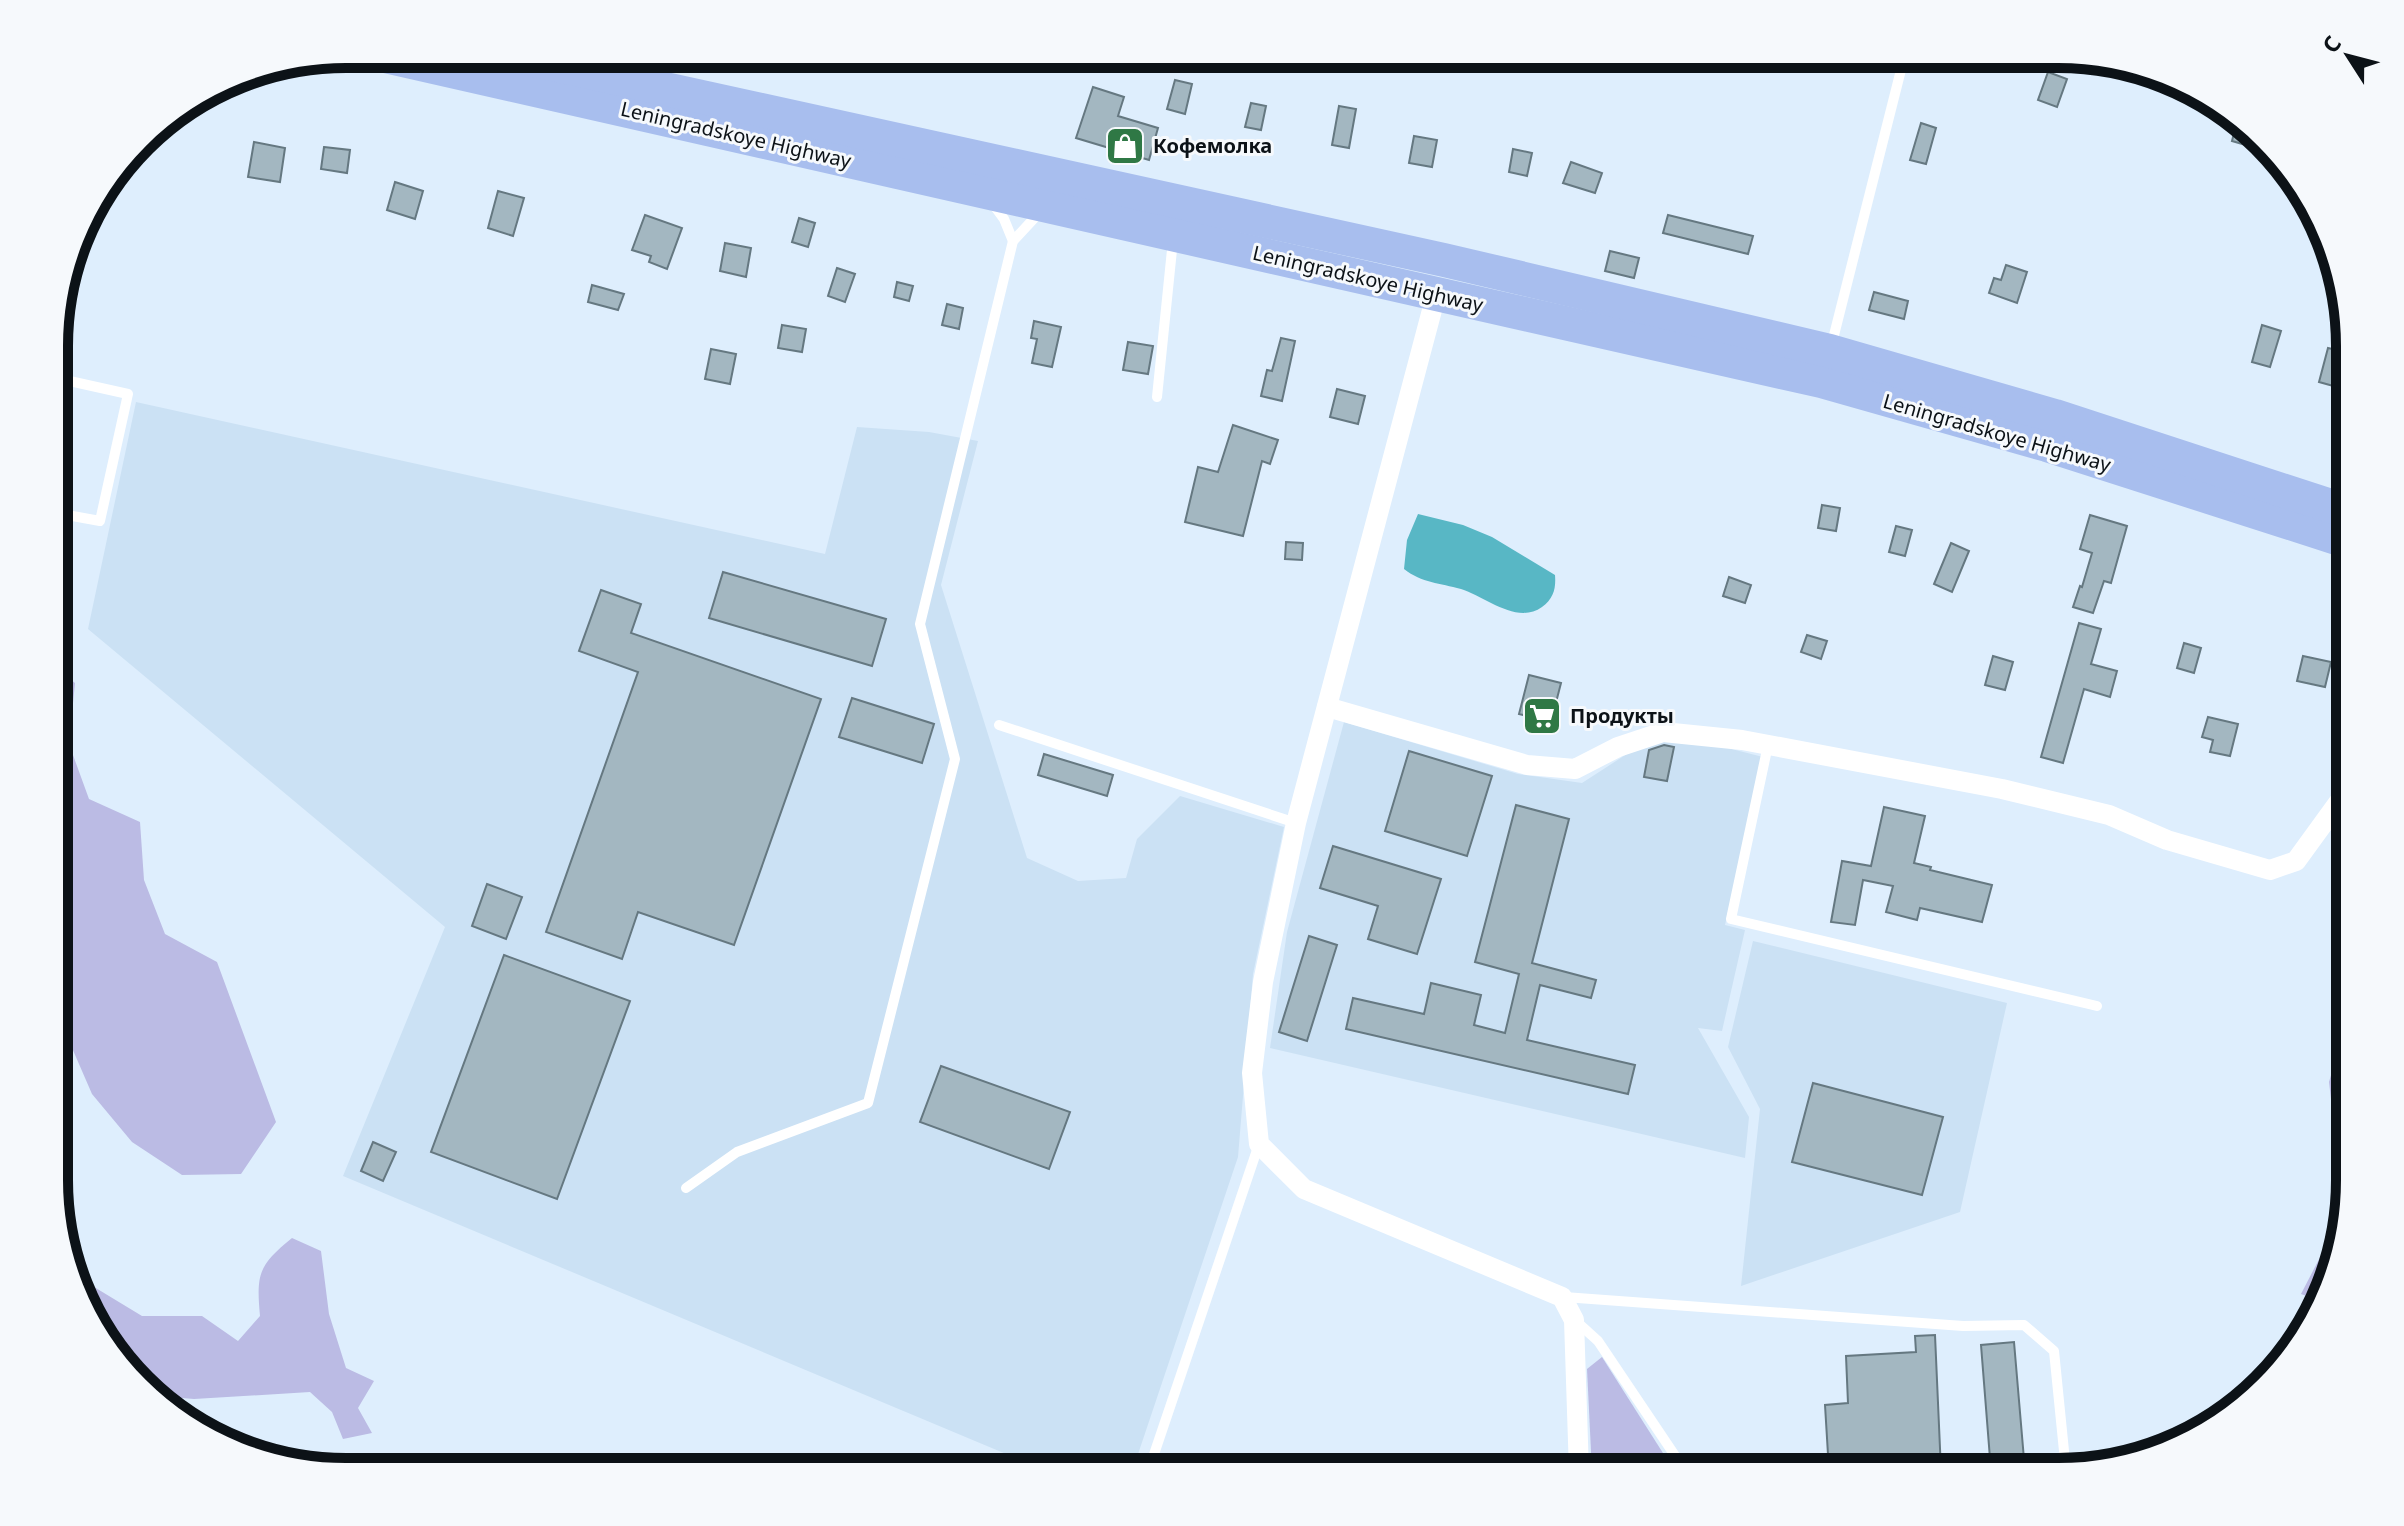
<svg xmlns="http://www.w3.org/2000/svg" width="2404" height="1526" font-family="'Noto Sans',sans-serif">
<style>
.built{fill:#cbe1f4}
.green{fill:#bbbbe4}
.water{fill:#58b7c5}
.building{fill:#a3b7c1;stroke:#657881;stroke-width:2}
.lines{fill:none;stroke-linecap:round;stroke-linejoin:round}
.service{stroke:#fff;stroke-width:10}
.minor{stroke:#fff;stroke-width:20}
.trunk{stroke:#a8beee;stroke-width:34}
.labels{text-anchor:middle;stroke-width:6;stroke-linejoin:round;paint-order:stroke}
.street-label{font-size:20px;fill:#0c1217;stroke:#f6f9fc}
.poi-label{font-size:20px;font-weight:bold;fill:#0c1217;stroke:#f6f9fc;text-anchor:start}
.rim{fill:none;stroke:#0c1217;stroke-width:10}
</style>
<rect width="100%" height="100%" fill="#deeefd"/>
<g class="built">
<polygon points="136,402 825,554 857,427 929,432 978,441 941,585 1027,858 1078,881 1126,878 1137,839 1180,796 1284,827 1253,974 1238,1157 1132,1472 1049,1472 343,1176 445,927 88,629"/>
<polygon points="1344,722 1518,774 1582,783 1647,741 1708,743 1763,757 1725,925 1745,930 1722,1031 1698,1028 1749,1117 1745,1158 1270,1048 1287,932"/>
<polygon points="1753,941 2007,1003 1960,1212 1741,1286 1760,1109 1728,1047"/>
</g>
<g class="green">
<polygon points="56,668 75,683 69,744 89,799 140,822 144,880 165,934 217,962 276,1122 241,1174 182,1175 132,1142 92,1094 56,1011"/>
<polygon points="2349,1013 2349,1199 2315,1299 2301,1294 2344,1211 2329,1082"/>
<path d="M292,1238L321,1251L329,1314L346,1368L374,1381L358,1408L372,1433L343,1439L332,1412L310,1392L194,1399L158,1396L93,1326L76,1276L142,1316H202L238,1341L260,1316C256,1273 259,1265 292,1238Z"/>
<polygon points="1602,1357 1675,1472 1592,1472 1587,1369"/>
</g>
<path class="water" d="M1418,514L1463,525L1492,537L1555,575C1556,588 1554,598 1542,607C1517,625 1486,597 1461,589C1440,583 1422,583 1404,569L1407,540Z"/>
<g class="building">
<polygon points="2048,72 2067,79 2057,107 2038,100"/>
<polygon points="1175,80 1192,84 1185,114 1167,109"/>
<polygon points="1093,87 1124,97 1118,116 1158,128 1149,160 1076,138"/>
<polygon points="1251,103 1266,106 1261,130 1245,127"/>
<polygon points="1339,106 1356,109 1349,148 1332,145"/>
<polygon points="2237,121 2246,131 2263,150 2232,141"/>
<polygon points="1921,123 1936,128 1926,164 1910,160"/>
<polygon points="1414,136 1437,140 1432,167 1409,163"/>
<polygon points="254,142 285,148 280,182 248,177"/>
<polygon points="324,147 350,150 347,173 321,169"/>
<polygon points="1513,149 1532,153 1527,176 1509,172"/>
<polygon points="1571,162 1602,173 1595,193 1563,183"/>
<polygon points="395,182 423,191 415,219 387,210"/>
<polygon points="498,191 524,198 513,236 488,228"/>
<polygon points="645,215 682,228 667,269 649,262 651,256 632,250"/>
<polygon points="1668,215 1753,236 1748,254 1663,233"/>
<polygon points="799,218 815,223 808,247 792,242"/>
<polygon points="725,243 751,248 746,277 720,271"/>
<polygon points="1610,251 1639,258 1634,278 1605,271"/>
<polygon points="2006,265 2027,272 2017,303 1989,293 1994,278 2001,280"/>
<polygon points="837,268 855,274 845,302 828,296"/>
<polygon points="897,282 913,286 909,301 894,297"/>
<polygon points="592,285 624,294 618,310 588,302"/>
<polygon points="1874,292 1908,301 1904,319 1869,310"/>
<polygon points="947,304 963,308 959,329 942,325"/>
<polygon points="1034,321 1061,327 1052,367 1032,363 1037,339 1031,338"/>
<polygon points="782,325 806,329 802,352 778,348"/>
<polygon points="2262,325 2281,331 2270,367 2252,362"/>
<polygon points="1281,338 1295,341 1282,401 1261,396 1267,370 1272,371"/>
<polygon points="1128,342 1153,346 1148,374 1123,370"/>
<polygon points="2328,348 2346,352 2337,387 2319,382"/>
<polygon points="711,349 736,354 730,384 705,379"/>
<polygon points="1337,389 1365,396 1358,424 1330,417"/>
<polygon points="1233,425 1278,440 1270,464 1262,461 1243,536 1185,522 1198,467 1218,472"/>
<polygon points="1822,505 1840,508 1836,531 1818,528"/>
<polygon points="2090,515 2127,526 2111,583 2104,581 2093,613 2073,607 2080,586 2082,587 2092,553 2080,549"/>
<polygon points="1896,526 1912,530 1905,556 1889,552"/>
<polygon points="1286,542 1303,543 1302,560 1285,559"/>
<polygon points="1951,543 1969,551 1952,592 1934,584"/>
<polygon points="723,572 886,619 872,666 709,618"/>
<polygon points="1729,577 1751,585 1745,603 1723,596"/>
<polygon points="601,590 641,604 631,633 821,699 734,945 638,912 622,959 546,932 638,672 579,651"/>
<polygon points="2079,623 2101,629 2091,664 2117,671 2110,697 2084,689 2063,763 2041,757"/>
<polygon points="1807,635 1827,641 1821,659 1801,652"/>
<polygon points="2184,643 2201,648 2194,673 2177,668"/>
<polygon points="1993,656 2013,662 2005,690 1985,685"/>
<polygon points="2303,656 2331,662 2325,687 2297,681"/>
<polygon points="1529,675 1561,683 1551,722 1519,714"/>
<polygon points="852,698 934,724 922,763 839,737"/>
<polygon points="2208,717 2238,724 2230,756 2210,752 2213,740 2202,737"/>
<polygon points="1664,745 1674,747 1667,781 1644,777 1649,750"/>
<polygon points="1409,751 1492,776 1467,856 1385,831"/>
<polygon points="1044,754 1113,775 1107,796 1038,775"/>
<polygon points="1516,805 1569,819 1532,963 1596,980 1591,998 1540,985 1527,1040 1635,1065 1628,1094 1346,1029 1353,998 1424,1014 1431,983 1481,995 1474,1025 1505,1033 1519,974 1475,962"/>
<polygon points="1884,807 1925,816 1914,863 1931,867 1930,870 1992,885 1982,922 1920,908 1917,920 1886,912 1893,886 1863,880 1855,925 1831,922 1842,861 1871,866"/>
<polygon points="1333,846 1441,879 1417,954 1368,939 1378,906 1320,888"/>
<polygon points="487,884 522,897 506,939 472,926"/>
<polygon points="1309,936 1337,945 1307,1041 1279,1032"/>
<polygon points="504,955 630,1001 557,1199 431,1152"/>
<polygon points="941,1066 1070,1112 1049,1169 920,1122"/>
<polygon points="1813,1083 1943,1117 1922,1195 1792,1162"/>
<polygon points="373,1142 396,1152 383,1181 361,1171"/>
<polygon points="1935,1335 1941,1471 1829,1471 1825,1405 1848,1403 1846,1356 1916,1352 1915,1336"/>
<polygon points="2014,1342 2025,1471 1991,1471 1981,1345"/>
</g>
<g class="lines">
<g class="service">
<polyline points="1562,62 1565,54"/>
<polyline points="993,204 1004,219 1013,241"/>
<polyline points="1831,347 1905,54"/>
<polyline points="56,378 128,394 100,521 56,513"/>
<polyline points="1157,397 1173,240"/>
<polyline points="999,725 1296,823"/>
<polyline points="1768,745 1731,919 2097,1006"/>
<polyline points="686,1188 737,1152 868,1103 955,759 920,624 1013,241 1039,213"/>
<polyline points="1564,1297 1963,1326 2024,1325 2054,1351 2066,1471"/>
<polyline points="1577,1322 1598,1341 1686,1472"/>
<polyline points="1148,1472 1259,1144"/>
</g>
<g class="minor">
<polyline points="1436,295 1296,823 1263,982 1252,1073 1259,1144 1304,1189 1562,1297 1574,1320 1579,1472"/>
<polyline points="1327,707 1527,765 1575,769 1618,747 1663,732 1742,740 2002,789 2109,815 2167,840 2270,870 2296,861 2349,788"/>
</g>
<g class="trunk">
<polyline points="376,54 1821,381 2047,445 2349,542"/>
<polyline points="506,54 1444,260 1830,351 2055,416 2349,512"/>
</g>
</g>
<defs>
<g id="shop-square" transform="scale(2)"><rect x="-9" y="-9" width="18" height="18" rx="4" fill="#2f7845" stroke="#f6f9fc"/><path d="M-5-2.5h2.3a2.7 3.5 0 0 1 5.4 0H5L5.5 6h-11ZM-1.5-2.5h3a1.5 2.3 0 0 0-3 0Z" fill="#fff"/></g>
<g id="supermarket-square" transform="scale(2)"><rect x="-9" y="-9" width="18" height="18" rx="4" fill="#2f7845" stroke="#f6f9fc"/><path d="M-6-5.5h2.5l.6 2H6L4.5 2H-2.5L-4.4-4H-6ZM-1.5 3.2a1.3 1.3 0 1 0 .1 0ZM3 3.2a1.3 1.3 0 1 0 .1 0Z" fill="#fff"/></g>
</defs>
<g fill-rule="evenodd">
<use href="#shop-square" x="1125" y="146"/>
<use href="#supermarket-square" x="1542" y="716"/>
</g>
<g class="labels">
<g class="street-label">
<text transform="translate(736 135) rotate(13)" y="7">Leningradskoye Highway</text>
<text transform="translate(1368 279) rotate(13)" y="7">Leningradskoye Highway</text>
<text transform="translate(1997 433) rotate(16)" y="7">Leningradskoye Highway</text>
</g>
<g class="poi-label">
<text x="1153" y="153">Кофемолка</text>
<text x="1570" y="723">Продукты</text>
</g>
</g>
<path d="M0 0H2404V1526H0ZM346 68H2058A278 278 0 0 1 2336 346V1180A278 278 0 0 1 2058 1458H346A278 278 0 0 1 68 1180V346A278 278 0 0 1 346 68Z" fill="#f6f9fc" fill-rule="evenodd"/>
<path class="rim" d="M346 68H2058A278 278 0 0 1 2336 346V1180A278 278 0 0 1 2058 1458H346A278 278 0 0 1 68 1180V346A278 278 0 0 1 346 68Z"/>
<g transform="translate(2348 56) rotate(306)" stroke="#f6f9fc" stroke-width="6" paint-order="stroke">
<path d="M0-6L14 30L0 20L-14 30Z" fill="#0c1217"/>
<text y="-12" font-size="22" font-weight="bold" text-anchor="middle" fill="#0c1217">С</text>
</g>
</svg>
